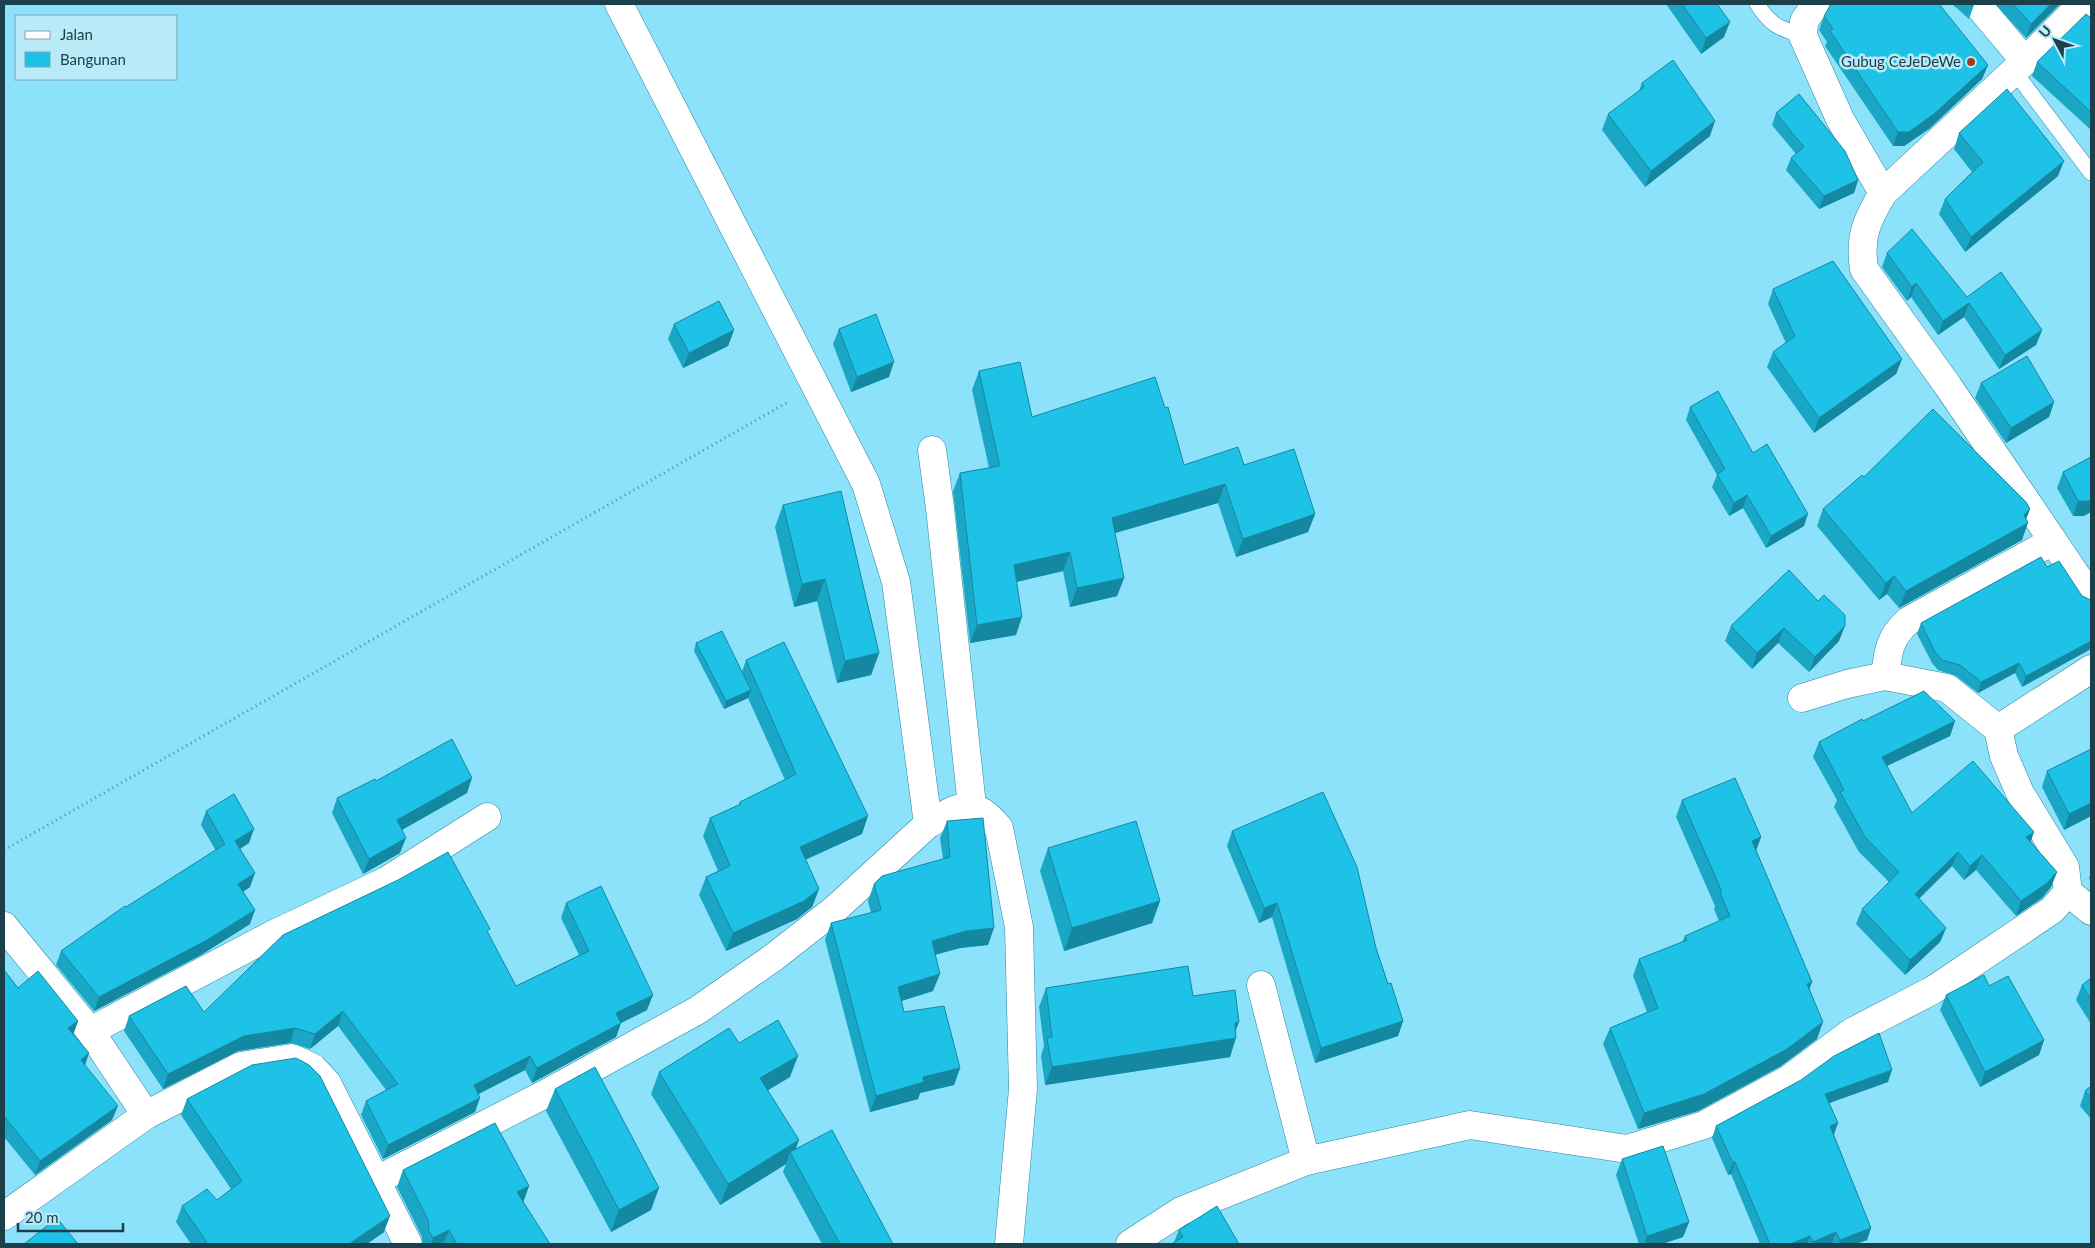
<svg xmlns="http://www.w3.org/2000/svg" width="2095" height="1248" font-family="Lato,sans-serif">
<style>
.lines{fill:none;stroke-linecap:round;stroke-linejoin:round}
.service-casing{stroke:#2b869d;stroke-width:16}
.minor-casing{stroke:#2b869d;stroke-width:29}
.path{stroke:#528d9f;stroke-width:3;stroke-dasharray:1 4;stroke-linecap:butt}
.service{stroke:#fff;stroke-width:15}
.minor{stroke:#fff;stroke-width:28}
.wall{fill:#1aa7c6}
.shaded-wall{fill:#1588a1}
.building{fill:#1ec2e6;stroke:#1588a1}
.poi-dot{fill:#a23b17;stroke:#b9eaf8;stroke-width:2}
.labels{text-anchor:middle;stroke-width:5;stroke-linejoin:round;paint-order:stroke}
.poi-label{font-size:15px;fill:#1c404a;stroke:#b9eaf8;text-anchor:end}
</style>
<rect width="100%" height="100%" fill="#8ce2fb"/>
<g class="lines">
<g class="service-casing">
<g id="service">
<path d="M1757,4C1771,26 1779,28 1803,36"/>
<polyline points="2014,71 2091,173"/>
</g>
</g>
<g class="minor-casing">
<g id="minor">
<path d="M1816,4L1804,21L1803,36L1840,119L1883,193C1867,220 1859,236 1864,269L1948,386L2091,597"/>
<polyline points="1977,4 2025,61"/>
<polyline points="1883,193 2025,61 2082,4"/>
<polyline points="932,450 940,508 972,806"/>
<path d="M1885,676C1888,652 1889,638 1908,621L2053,541"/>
<polyline points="1998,729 2091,669"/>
<path d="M928,824C960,806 972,796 999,828L1019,927L1023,1089L1009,1244"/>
<polyline points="2068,892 2091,911"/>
<polyline points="4,926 90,1031 146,1115"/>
<polyline points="1261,985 1306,1161"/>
<polyline points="90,1031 272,935 386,881 487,817"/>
<polyline points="377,1180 547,1093 698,1010 774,957 834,910 928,824 896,582 866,484 619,4"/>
<polyline points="4,1216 146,1115 241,1066 292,1058 313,1068 327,1083 408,1244"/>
<polyline points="1130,1244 1181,1211 1306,1161 1470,1125 1627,1149 1704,1125 1789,1079 1852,1032 1933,990 2052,910 2068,892 2065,867 2020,793 2004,756 1998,729 1947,688 1885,676 1847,684 1802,698"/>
</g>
</g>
<polyline class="path" points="4,850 788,402"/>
<use href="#service" class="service"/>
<use href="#minor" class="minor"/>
</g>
<g class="wall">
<polygon points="1666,4 1717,4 1724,37 1701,54"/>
<polygon points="1952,4 1974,4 1974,5 1969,19"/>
<polygon points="1995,4 2060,4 2026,38"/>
<polygon points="1824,16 1988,65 1982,79 1929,129 1904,146 1893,146 1825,46 1827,42 1819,30"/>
<polygon points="2091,18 2091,130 2032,76 2037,62"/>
<polygon points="1642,83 1710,136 1645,187 1602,130 1608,114 1639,91"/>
<polygon points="1776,113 1858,180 1854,193 1819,209 1786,170 1791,158 1796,154 1772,125"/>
<polygon points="1959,133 2058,176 1965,252 1939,214 1945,199 1972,172 1954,149"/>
<polygon points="1887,253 1967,297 2042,330 2036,345 1999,369 1964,317 1938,335 1911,297 1907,301 1882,267"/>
<polygon points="1773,289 1902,359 1896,374 1814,433 1767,367 1773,352 1786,343 1768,304"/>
<polygon points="674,324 734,330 728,346 683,368 668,339"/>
<polygon points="839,329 889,377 851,392 833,344"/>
<polygon points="979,371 1032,417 1184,465 1244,465 1315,514 1308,532 1236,557 1218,503 1115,533 1124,578 1117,596 1070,607 1063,571 1016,582 1016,635 970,643 953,491 960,473 989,468 972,390"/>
<polygon points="1981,383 2054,402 2049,417 2006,443 1975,398"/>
<polygon points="1690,407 1753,453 1804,526 1766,548 1743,508 1729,516 1712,487 1717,475 1686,420"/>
<polygon points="2091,457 2084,516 2073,516 2057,488 2063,472"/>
<polygon points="1864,477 2030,509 2026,519 2022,540 1899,608 1887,594 1879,600 1817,526 1823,509"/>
<polygon points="783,505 879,653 871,675 837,683 817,601 794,607 775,527"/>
<polygon points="2047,567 2082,596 2022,687 2015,673 1978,693 1956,676 1938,670 1932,663 1917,634 1921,623"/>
<polygon points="1789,570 1839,641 1809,672 1778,643 1752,669 1725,641 1731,626"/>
<polygon points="696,643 742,672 746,660 862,834 805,860 819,889 812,907 797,919 726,951 699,895 706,877 718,871 703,836 710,818 738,805 740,802 785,780 748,698 724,709 694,651"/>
<polygon points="1863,721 1955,721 1950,736 1887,766 1912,813 2031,842 2057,872 2051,887 2042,898 2016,916 1976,870 1964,880 1952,866 1919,899 1946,928 1940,942 1905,975 1856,924 1862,909 1889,882 1859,852 1834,807 1837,800 1813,757 1819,742"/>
<polygon points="2091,749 2091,816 2064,830 2042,787 2047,771"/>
<polygon points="376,781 467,793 402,830 400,853 363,874 332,813 337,798"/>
<polygon points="1682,800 1761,837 1756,850 1812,982 1809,989 1817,1039 1781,1066 1698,1111 1638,1129 1603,1044 1610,1028 1647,1012 1633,976 1639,959 1682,942 1685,936 1719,921 1714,909 1715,906 1676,817"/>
<polygon points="206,811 249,843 240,849 250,887 243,892 250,924 201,955 94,1011 56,965 61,951 126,907 216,851 201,825"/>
<polygon points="947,821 988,945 960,948 935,955 933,991 901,1001 904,1012 960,1068 954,1085 920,1093 918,1099 870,1112 825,940 831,923 871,913 868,901 874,884 943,859 940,838"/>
<polygon points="1232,831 1376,948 1388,984 1403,1021 1398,1036 1315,1063 1272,917 1259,923 1227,846"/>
<polygon points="1048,848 1160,901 1152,923 1064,951 1040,871"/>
<polygon points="2091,871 2091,883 2089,878"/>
<polygon points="566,903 647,1010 621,1023 616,1037 532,1083 525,1070 479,1094 475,1112 383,1159 361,1115 366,1101 386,1090 338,1026 310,1049 290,1043 238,1051 163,1089 124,1031 129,1016 204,1012 488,934 516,986 579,955 561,918"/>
<polygon points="4,970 18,988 78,1021 73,1035 89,1053 85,1065 112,1120 35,1175 4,1137"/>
<polygon points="2091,978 2091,1024 2076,1000 2082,985"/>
<polygon points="1989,986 2044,1040 2039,1055 1980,1087 1940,1010 1946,995"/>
<polygon points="1046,988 1193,996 1236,1032 1230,1057 1045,1085 1041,1056 1044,1046 1039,1007"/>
<polygon points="739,1043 790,1077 768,1090 795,1150 893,1244 822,1244 783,1172 786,1164 720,1205 651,1094 659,1072"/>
<polygon points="1888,1082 1829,1103 1838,1123 1834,1135 1871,1228 1867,1240 1856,1244 1760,1244 1731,1174 1728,1175 1712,1138 1716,1126"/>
<polygon points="2091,1086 2091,1119 2080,1106 2085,1091"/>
<polygon points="555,1089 651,1210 611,1232 546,1111"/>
<polygon points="187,1099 384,1232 367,1244 191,1244 176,1222 182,1206 217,1200 231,1189 181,1115"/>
<polygon points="1622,1159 1689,1222 1683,1237 1662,1244 1639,1244 1616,1175"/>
<polygon points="403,1170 529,1186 523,1202 550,1244 422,1244 422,1237 397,1187"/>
<polygon points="1179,1230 1239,1244 1174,1242"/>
</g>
<g class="shaded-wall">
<polygon points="2051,4 2060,4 2026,38 2031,24"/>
<polygon points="1730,22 1724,37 1701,54 1706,38"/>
<polygon points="1988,65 1982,79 1929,129 1904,146 1893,146 1898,132"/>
<polygon points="1715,121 1710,136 1645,187 1651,171"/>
<polygon points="2064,161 2058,176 1965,252 1971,237"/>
<polygon points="1858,180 1854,193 1819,209 1824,196"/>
<polygon points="1916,283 1911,297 1907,301 1912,287"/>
<polygon points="1969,303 1964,317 1938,335 1943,321"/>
<polygon points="734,330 728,346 683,368 689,353"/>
<polygon points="2042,330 2036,345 1999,369 2005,355"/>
<polygon points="1902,359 1896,374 1814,433 1819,418"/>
<polygon points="894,362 889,377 851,392 857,377"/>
<polygon points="2054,402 2049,417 2006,443 2011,428"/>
<polygon points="1225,484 1218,503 1105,536 1112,518"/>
<polygon points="1747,495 1743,508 1729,516 1734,503"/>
<polygon points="2091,500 2091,512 2084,516 2073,516 2078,501"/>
<polygon points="2030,509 2024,525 2028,523 2022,540 1899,608 1906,591 2024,515"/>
<polygon points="1315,514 1308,532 1236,557 1243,539"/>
<polygon points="1808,514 1804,526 1766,548 1771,536"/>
<polygon points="1070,552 1063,571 1007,584 1014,565"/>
<polygon points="1894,576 1887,594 1879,600 1886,583"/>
<polygon points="1124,578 1117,596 1070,607 1077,588"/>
<polygon points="825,579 817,601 794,607 802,584"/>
<polygon points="1022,617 1016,635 970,643 977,625"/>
<polygon points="1845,626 1839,641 1809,672 1815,657"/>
<polygon points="1784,628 1778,643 1752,669 1757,653"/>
<polygon points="2091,641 2091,649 2022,687 2026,676"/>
<polygon points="879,653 871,675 837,683 845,661"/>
<polygon points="2019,663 2015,673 1978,693 1981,682"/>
<polygon points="751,690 748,698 724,709 726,701"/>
<polygon points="1955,721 1950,736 1876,771 1882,757"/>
<polygon points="472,778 467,793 391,836 397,820"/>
<polygon points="2091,803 2091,816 2064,830 2069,814"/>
<polygon points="868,816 862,834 793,865 800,847"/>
<polygon points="254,829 249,843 230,855 235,841"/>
<polygon points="2034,832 2029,847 2026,837"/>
<polygon points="1761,837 1755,854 1752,841"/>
<polygon points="406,838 400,853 363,874 369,859"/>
<polygon points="1958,852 1952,866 1909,908 1915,894"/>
<polygon points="1982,855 1976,870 1964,880 1970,866"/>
<polygon points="2057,872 2051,887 2042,898 2016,916 2021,901"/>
<polygon points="255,873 250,887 233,898 238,884"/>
<polygon points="819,889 812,907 797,919 726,951 733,933"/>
<polygon points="1160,901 1152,923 1064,951 1072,928"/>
<polygon points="1277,903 1272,917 1259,923 1264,908"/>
<polygon points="255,910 250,924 201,955 94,1011 99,997"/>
<polygon points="994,928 988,945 960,948 926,957 932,941 966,931"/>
<polygon points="1946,928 1940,942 1905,975 1910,960"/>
<polygon points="940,974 933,991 892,1004 898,987"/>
<polygon points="1812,982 1806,999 1807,984"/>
<polygon points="653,995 647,1010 621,1023 616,1037 532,1083 537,1068 616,1013"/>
<polygon points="343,1011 338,1026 310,1049 315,1034"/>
<polygon points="78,1021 73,1035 68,1028"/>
<polygon points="1403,1021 1398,1036 1315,1063 1321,1048"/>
<polygon points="1239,1022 1233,1038 1236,1038 1230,1057 1045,1085 1052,1067"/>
<polygon points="1823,1022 1817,1039 1781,1066 1698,1111 1638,1129 1644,1113"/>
<polygon points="295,1028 290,1043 238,1051 163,1089 168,1074 244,1036"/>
<polygon points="2044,1040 2039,1055 1980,1087 1985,1072"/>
<polygon points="89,1053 84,1068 81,1060"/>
<polygon points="530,1056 525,1070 468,1099 474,1085"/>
<polygon points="798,1056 790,1077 753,1099 760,1078"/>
<polygon points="960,1068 954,1085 920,1093 918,1099 870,1112 876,1096 923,1077"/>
<polygon points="1892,1070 1888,1082 1821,1106 1825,1094"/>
<polygon points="480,1098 475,1112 383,1159 388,1145"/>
<polygon points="118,1106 112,1120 35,1175 40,1161"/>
<polygon points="1838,1123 1833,1135 1830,1126"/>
<polygon points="799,1140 793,1157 790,1152 786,1164 720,1205 728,1184"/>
<polygon points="1735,1162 1731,1174 1728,1175 1733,1163"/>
<polygon points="529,1186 523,1203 517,1192"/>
<polygon points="659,1188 651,1210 611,1232 619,1210"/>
<polygon points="390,1216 384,1232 367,1244 349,1244"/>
<polygon points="1689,1222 1683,1237 1662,1244 1644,1244 1647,1236"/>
<polygon points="1871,1228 1867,1240 1856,1244 1838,1244 1840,1240"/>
<polygon points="449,1230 443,1244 431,1244 433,1238"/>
<polygon points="1836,1232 1832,1244 1812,1244 1813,1242"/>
<polygon points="1810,1236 1807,1244 1790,1244"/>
</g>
<g class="building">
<polygon points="1682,4 1717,4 1730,22 1706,38"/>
<polygon points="1831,4 1939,4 1988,65 1934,114 1909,132 1898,132 1830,31 1833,29 1824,16"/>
<polygon points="2013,4 2051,4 2031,24"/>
<polygon points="2086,14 2091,18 2091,112 2037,62"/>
<polygon points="1673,60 1715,121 1651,171 1608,114 1644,87 1642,83"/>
<polygon points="2007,89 2064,161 1971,237 1945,199 1983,162 1959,133"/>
<polygon points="1799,94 1845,151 1858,180 1824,196 1791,158 1804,147 1776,113"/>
<polygon points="1912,229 1967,297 2001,272 2042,330 2005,355 1969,303 1943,321 1916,283 1912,287 1887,253"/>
<polygon points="1833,261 1902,359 1819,418 1773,352 1795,336 1773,289"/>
<polygon points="719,301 734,330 689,353 674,324"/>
<polygon points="876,314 894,362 857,377 839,329"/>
<polygon points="2027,356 2054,402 2011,428 1981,383"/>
<polygon points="1020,362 1032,417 1155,377 1165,408 1168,407 1184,465 1238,447 1244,465 1294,449 1315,514 1243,539 1225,484 1112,518 1124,578 1077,588 1070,552 1014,565 1022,617 977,625 960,473 999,466 999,462 979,371"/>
<polygon points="1718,391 1753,453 1767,444 1808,514 1771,536 1747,495 1734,503 1717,474 1725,469 1690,407"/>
<polygon points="1933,409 2026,502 2030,509 2024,515 2028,523 1906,591 1894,576 1886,583 1823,509 1862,475 1864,477"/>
<polygon points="2091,457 2091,500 2089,501 2078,501 2063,472"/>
<polygon points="841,491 879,653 845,661 825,579 802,584 783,505"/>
<polygon points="2041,557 2047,567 2059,561 2082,596 2091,600 2091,641 2026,676 2019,663 1981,682 1960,665 1942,660 1935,652 1921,623"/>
<polygon points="1789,570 1818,601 1824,595 1845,615 1845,626 1815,657 1784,628 1757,653 1731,626"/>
<polygon points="722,631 751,690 726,701 696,643"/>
<polygon points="784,642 868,816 800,847 819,889 804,901 733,933 706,877 730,866 710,818 741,804 740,802 796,774 746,660"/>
<polygon points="1924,691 1955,721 1882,757 1912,813 1973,761 2034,832 2026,837 2057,872 2047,883 2021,901 1982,855 1970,866 1958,852 1915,894 1946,928 1910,960 1862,909 1899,872 1865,837 1840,792 1844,790 1819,742 1862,719 1863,721"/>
<polygon points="452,739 472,778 397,820 406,838 369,859 337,798 375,779 376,781"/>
<polygon points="2091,749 2091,803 2069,814 2047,771"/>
<polygon points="1735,778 1761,837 1752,841 1812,982 1807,984 1823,1022 1787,1049 1704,1094 1644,1113 1610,1028 1658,1008 1639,959 1687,940 1685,936 1730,916 1720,893 1722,892 1682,800"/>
<polygon points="1323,792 1357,867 1376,948 1388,984 1391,983 1403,1021 1321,1048 1277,903 1264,908 1232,831"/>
<polygon points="234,794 254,829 235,841 255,873 238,884 255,910 207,940 99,997 61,951 125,906 126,907 225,844 206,811"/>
<polygon points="983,818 994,928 966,931 932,941 940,974 898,987 904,1012 944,1006 960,1068 923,1077 924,1082 876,1096 831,923 881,910 874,884 882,876 950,857 947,821"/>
<polygon points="1136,821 1160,901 1072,928 1048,848"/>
<polygon points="448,852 490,929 487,931 516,986 589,951 566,903 601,886 653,995 616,1013 621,1023 537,1068 530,1056 474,1085 480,1098 388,1145 366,1101 398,1084 343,1011 315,1034 295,1028 244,1036 168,1074 129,1016 186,986 204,1012 283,935 398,880"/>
<polygon points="1188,966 1193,996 1235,990 1239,1022 1235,1023 1236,1038 1052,1067 1047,1038 1052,1037 1046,988"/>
<polygon points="4,970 18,988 38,971 78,1021 68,1028 89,1053 81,1060 118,1106 40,1161 4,1116"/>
<polygon points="1984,975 1989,986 2008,976 2044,1040 1985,1072 1946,995"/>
<polygon points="2091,978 2091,1000 2082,985"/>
<polygon points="778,1020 798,1056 760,1078 799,1140 728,1184 659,1072 729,1028 739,1043"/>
<polygon points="1879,1033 1892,1070 1825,1094 1838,1123 1830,1126 1871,1228 1840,1240 1836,1232 1813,1242 1810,1236 1790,1244 1770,1244 1735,1162 1733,1163 1716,1126 1801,1080 1834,1056"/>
<polygon points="296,1058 309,1065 320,1076 390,1216 349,1244 208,1244 182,1206 207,1189 217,1200 242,1181 187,1099 252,1065"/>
<polygon points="595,1067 659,1188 619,1210 555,1089"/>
<polygon points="2091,1086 2091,1098 2085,1091"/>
<polygon points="495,1123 529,1186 517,1192 550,1244 457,1244 449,1230 433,1238 429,1231 428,1220 403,1170"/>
<polygon points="832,1130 893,1244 840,1244 790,1152"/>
<polygon points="1663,1146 1689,1222 1647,1236 1622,1159"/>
<polygon points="1217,1206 1239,1244 1171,1244 1183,1237 1179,1230"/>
<polygon points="57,1218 78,1244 24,1244"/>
</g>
<circle class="poi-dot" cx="1971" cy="62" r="5"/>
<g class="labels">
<g class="poi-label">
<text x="1961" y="67">Gubug CeJeDeWe</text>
</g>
</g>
<rect width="2095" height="1248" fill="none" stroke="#1c404a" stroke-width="10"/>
<rect x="15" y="15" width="162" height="65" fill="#b9eaf8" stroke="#7aa6b2"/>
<rect x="25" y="31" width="25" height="8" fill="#ffffff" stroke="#7aa6b2"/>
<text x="60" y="40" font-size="15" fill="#1c404a">Jalan</text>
<rect x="25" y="52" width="25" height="15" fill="#1ec2e6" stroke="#7aa6b2"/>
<text x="60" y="65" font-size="15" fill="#1c404a">Bangunan</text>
<g transform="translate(2055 40) rotate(311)" stroke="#b9eaf8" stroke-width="4" paint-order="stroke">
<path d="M0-4L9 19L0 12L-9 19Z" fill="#1c404a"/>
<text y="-8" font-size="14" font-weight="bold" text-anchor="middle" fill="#1c404a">U</text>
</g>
<path d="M18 1223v8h105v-8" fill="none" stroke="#1c404a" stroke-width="2.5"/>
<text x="25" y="1223" font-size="15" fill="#1c404a" stroke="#b9eaf8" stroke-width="4" paint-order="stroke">20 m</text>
</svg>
